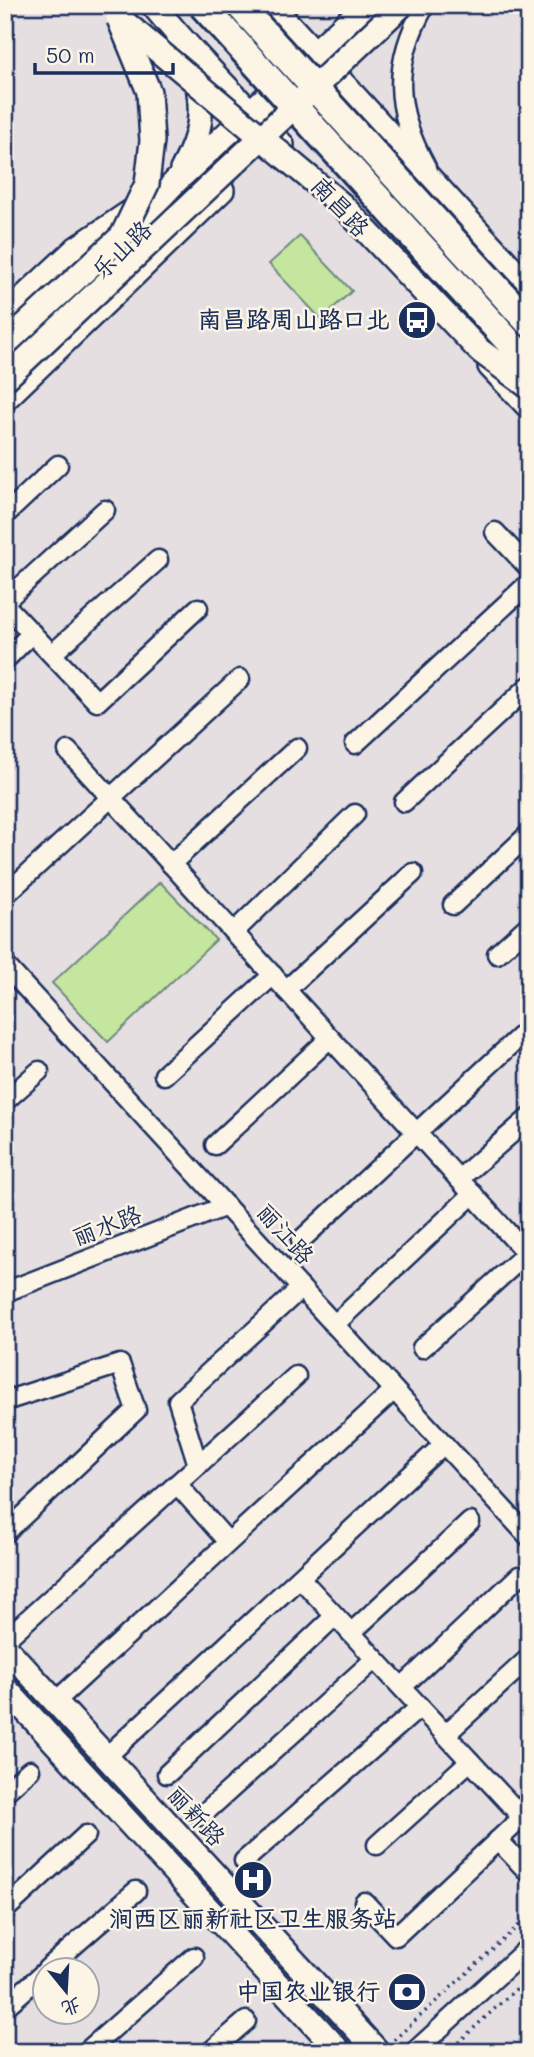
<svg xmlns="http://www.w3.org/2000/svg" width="534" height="2057" font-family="Mali,'LXGW WenKai TC',sans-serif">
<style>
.green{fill:#c4e69f;stroke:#708a7e;stroke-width:2}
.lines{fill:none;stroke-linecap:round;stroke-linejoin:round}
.minor-casing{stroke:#1b2f5e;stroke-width:23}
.major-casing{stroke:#1b2f5e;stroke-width:28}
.path{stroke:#1b2f5e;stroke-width:3.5;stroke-dasharray:2 5;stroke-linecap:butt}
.minor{stroke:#fcf5e5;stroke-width:18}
.major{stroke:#fcf5e5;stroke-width:23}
.major-bridge-casing{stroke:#1b2f5e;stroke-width:28;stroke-linecap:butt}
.highway-bridge-casing{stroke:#1b2f5e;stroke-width:32;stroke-linecap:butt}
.major-bridge{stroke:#fcf5e5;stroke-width:23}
.highway-bridge{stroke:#fcf5e5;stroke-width:26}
.labels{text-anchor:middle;stroke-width:5;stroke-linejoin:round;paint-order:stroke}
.street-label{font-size:24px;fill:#1b2f5e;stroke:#fcf5e5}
.poi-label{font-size:24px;font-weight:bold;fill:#1b2f5e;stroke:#fcf5e5;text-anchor:end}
</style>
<rect width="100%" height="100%" fill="#e5dfe2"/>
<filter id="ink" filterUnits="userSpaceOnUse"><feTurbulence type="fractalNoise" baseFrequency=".0143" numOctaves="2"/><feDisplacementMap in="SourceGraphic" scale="14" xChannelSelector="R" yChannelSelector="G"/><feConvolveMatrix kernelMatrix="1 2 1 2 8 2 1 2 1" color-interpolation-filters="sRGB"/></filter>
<g filter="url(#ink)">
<g class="green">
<polygon points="300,236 352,291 321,319 269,264"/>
<polygon points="160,882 216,940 108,1042 52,983"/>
</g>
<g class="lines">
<g class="minor-casing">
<g id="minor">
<path d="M425,5C392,63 394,109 426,167"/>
<polyline points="5,515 58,465"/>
<polyline points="495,532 529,568"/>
<polyline points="5,601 105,510"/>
<polyline points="5,605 97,702 198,608"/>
<polyline points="52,654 158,560"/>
<polyline points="5,660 32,633"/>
<polyline points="355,744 529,583"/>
<polyline points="68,751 529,1256"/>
<polyline points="404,802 529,686"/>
<polyline points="171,864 297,748"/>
<polyline points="5,895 240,679"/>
<polyline points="453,905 529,834"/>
<polyline points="234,932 355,814"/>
<polyline points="497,954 529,925"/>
<polyline points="5,965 529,1537"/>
<polyline points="286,990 413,873"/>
<polyline points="164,1075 273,975"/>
<polyline points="5,1101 39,1071"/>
<polyline points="215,1145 330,1038"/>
<polyline points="459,1179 529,1118"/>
<polyline points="301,1240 529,1028"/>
<polyline points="5,1292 226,1206"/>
<polyline points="334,1325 473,1194"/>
<polyline points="422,1348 527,1253"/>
<polyline points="5,1401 120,1364 136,1410 5,1533"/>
<polyline points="198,1465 178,1401 301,1288"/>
<polyline points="177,1484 228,1542"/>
<polyline points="300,1578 522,1817"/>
<polyline points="351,1633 470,1522"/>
<polyline points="5,1640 296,1376"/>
<polyline points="402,1687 519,1576"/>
<polyline points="55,1702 394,1390"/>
<polyline points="445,1735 529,1658"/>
<polyline points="106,1757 444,1444"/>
<polyline points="167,1774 335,1616"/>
<polyline points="5,1792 30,1770"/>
<polyline points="201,1816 375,1659"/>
<polyline points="498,1840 529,1873"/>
<polyline points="377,1845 470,1761"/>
<polyline points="244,1861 420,1707"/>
<polyline points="364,1902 396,1936 529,1811"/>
<polyline points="5,1910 86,1835"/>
<polyline points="47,1969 136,1891"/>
<polyline points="5,2007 46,1971"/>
<polyline points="86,2052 194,1957"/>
<polyline points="210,2052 246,2021"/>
<polyline points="414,2052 529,1947"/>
</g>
</g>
<g class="major-casing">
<g id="major">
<path d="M153,5C193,54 238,99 282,145"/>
<polyline points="271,5 529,287"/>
<path d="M182,170C201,135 205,111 195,72"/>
<polyline points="125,235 175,182 366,5"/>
<polyline points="5,315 77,248 141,205"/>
<polyline points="490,366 529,407"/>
<polyline points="5,399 222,190"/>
<polyline points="5,1647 378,2052"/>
<polyline points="5,1688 340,2052"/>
</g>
</g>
<g class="path">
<polyline points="394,2040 529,1916"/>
<polyline points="448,2052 529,1977"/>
</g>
<use href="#minor" class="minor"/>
<use href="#major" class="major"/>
<g class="major-bridge-casing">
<g id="major-bridge">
<polyline points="118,17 342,205 479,350 529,387"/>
<polyline points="5,344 122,236 147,184 152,141 149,92 119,19"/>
<polyline points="5,379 402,5"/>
</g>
</g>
<g class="highway-bridge-casing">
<g id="highway-bridge">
<polyline points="202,5 529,364"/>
<polyline points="239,5 529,323"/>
</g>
</g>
<use href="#major-bridge" class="major-bridge"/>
<use href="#highway-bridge" class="highway-bridge"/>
</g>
</g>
<defs>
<g id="bus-disc" transform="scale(2.0125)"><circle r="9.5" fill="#1b2f5e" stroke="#fcf5e5"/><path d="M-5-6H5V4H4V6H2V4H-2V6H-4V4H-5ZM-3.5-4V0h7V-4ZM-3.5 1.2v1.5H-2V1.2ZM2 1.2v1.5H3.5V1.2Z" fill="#fff"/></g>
<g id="hospital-disc" transform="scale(2.0125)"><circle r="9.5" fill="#1b2f5e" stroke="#fcf5e5"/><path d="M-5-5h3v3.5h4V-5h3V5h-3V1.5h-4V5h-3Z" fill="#fff"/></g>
<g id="bank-disc" transform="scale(2.0125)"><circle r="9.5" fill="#1b2f5e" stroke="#fcf5e5"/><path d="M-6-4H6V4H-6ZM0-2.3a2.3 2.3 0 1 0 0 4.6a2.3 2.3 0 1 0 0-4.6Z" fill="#fff"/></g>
</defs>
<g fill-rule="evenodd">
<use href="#bus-disc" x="417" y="320"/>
<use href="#hospital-disc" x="253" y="1880"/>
<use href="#bank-disc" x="407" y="1992"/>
</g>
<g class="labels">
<g class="street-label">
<text transform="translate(340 207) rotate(47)" y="8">南昌路</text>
<text transform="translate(122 250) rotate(-44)" y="8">乐山路</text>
<text transform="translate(107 1226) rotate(-21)" y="8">丽水路</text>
<text transform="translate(285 1234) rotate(48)" y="8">丽江路</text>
<text transform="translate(196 1816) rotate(47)" y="8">丽新路</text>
</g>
<g class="poi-label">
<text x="390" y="328">南昌路周山路口北</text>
<text x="253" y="1927" text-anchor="middle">涧西区丽新社区卫生服务站</text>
<text x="380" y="2000">中国农业银行</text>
</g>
</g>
<rect width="534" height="2057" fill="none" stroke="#fcf5e5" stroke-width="28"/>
<rect x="14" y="14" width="506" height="2029" fill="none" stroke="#1b2f5e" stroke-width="2.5" filter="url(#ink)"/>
<g transform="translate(66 1991) rotate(162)"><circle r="33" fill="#fcf5e5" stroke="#a2a6af" stroke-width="2"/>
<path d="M0-5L12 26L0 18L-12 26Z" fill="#1b2f5e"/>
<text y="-10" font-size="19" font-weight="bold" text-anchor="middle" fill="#1b2f5e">北</text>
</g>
<path d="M35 63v10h138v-10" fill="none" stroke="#1b2f5e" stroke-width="3.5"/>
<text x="46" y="63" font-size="21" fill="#1b2f5e" stroke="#fcf5e5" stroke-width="5" paint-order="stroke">50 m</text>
</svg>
